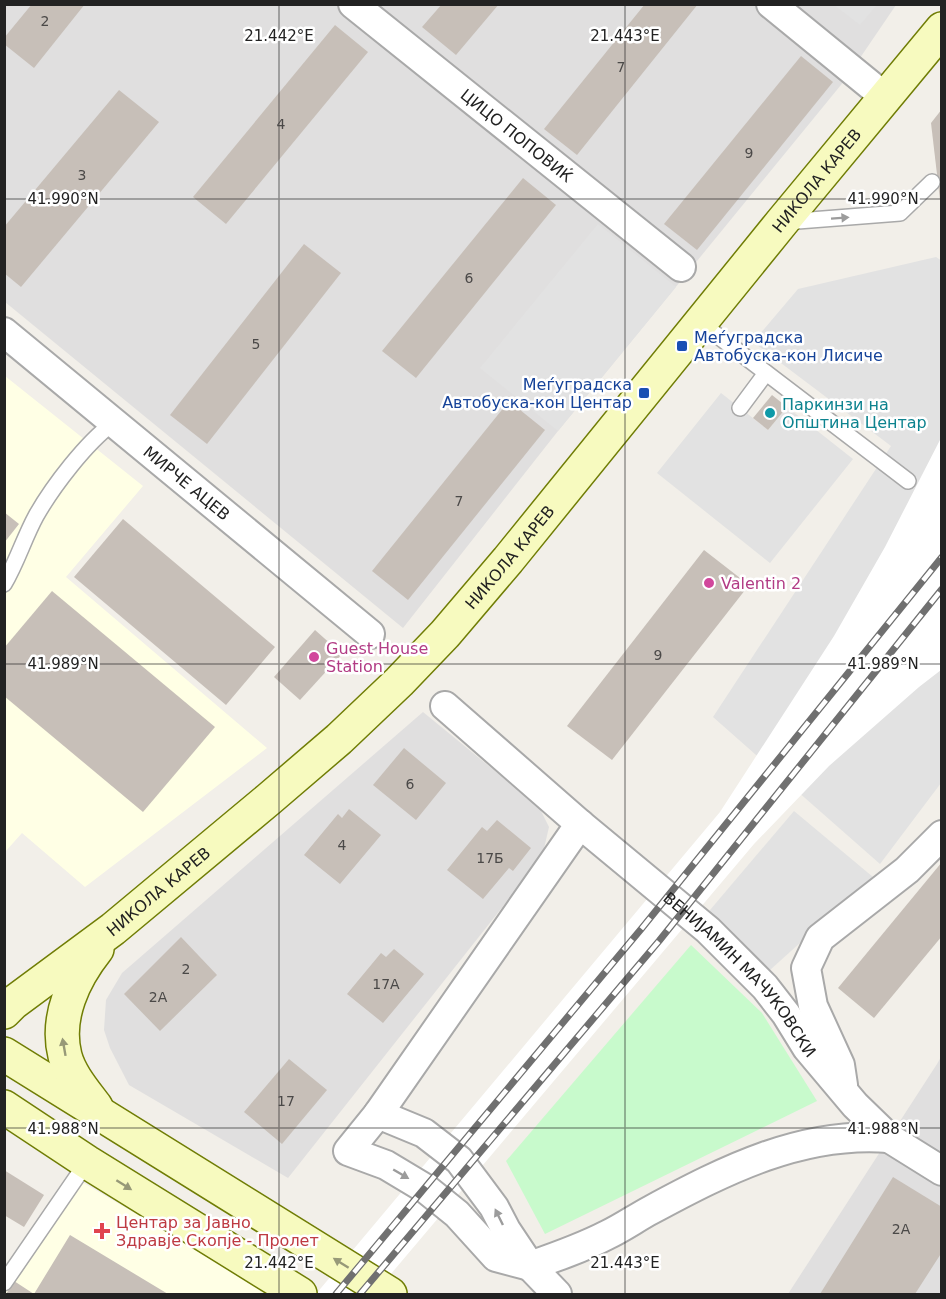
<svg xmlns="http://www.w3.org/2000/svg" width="946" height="1299" font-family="'DejaVu Sans',sans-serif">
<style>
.residential{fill:#e0dfdf}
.education{fill:#ffffe5}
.park{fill:#c8facc}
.parking{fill:#e2e2e2}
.pier{fill:#fff}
.building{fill:#c7bfb8}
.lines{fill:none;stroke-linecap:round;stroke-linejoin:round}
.lane-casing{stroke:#a9a9a9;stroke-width:18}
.street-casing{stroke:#a9a9a9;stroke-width:32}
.secondary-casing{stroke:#707d05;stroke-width:36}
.lane{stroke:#fff;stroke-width:15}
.street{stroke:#fff;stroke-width:28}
.secondary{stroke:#f7fabf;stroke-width:33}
.rail-casing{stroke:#707070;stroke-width:7}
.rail{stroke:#fff;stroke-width:4.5;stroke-dasharray:14;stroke-linecap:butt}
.oneway{fill:#9c9c9c}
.oneway2{fill:#979978}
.ticks{fill:none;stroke:#222;stroke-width:1.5;stroke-opacity:0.45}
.transit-dot{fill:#1a4fb4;stroke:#fff;stroke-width:2}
.culture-dot{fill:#0f9aa8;stroke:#fff;stroke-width:2}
.hotel-dot{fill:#d1479c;stroke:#fff;stroke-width:2}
.health-dot{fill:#e0444e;stroke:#fff;stroke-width:2}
.labels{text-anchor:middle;stroke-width:5;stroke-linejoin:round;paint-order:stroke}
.number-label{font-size:14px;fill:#4b4948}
.street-label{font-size:16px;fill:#222;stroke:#fff}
.transit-label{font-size:16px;fill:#164399;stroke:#fff;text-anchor:start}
.culture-label{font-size:16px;fill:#0d838f;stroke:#fff;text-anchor:start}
.hotel-label{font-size:16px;fill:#b23c85;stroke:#fff;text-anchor:start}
.health-label{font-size:16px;fill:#be3a42;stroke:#fff;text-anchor:start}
.ticks-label{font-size:15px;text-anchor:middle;fill:#222;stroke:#fff;stroke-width:5;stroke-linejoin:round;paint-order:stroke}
</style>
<rect width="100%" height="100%" fill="#f2efe9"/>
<g class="residential">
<polygon points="4,5 896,5 845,80 558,431 403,628 5,302"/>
<polygon points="423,712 539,807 549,827 542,857 288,1178 129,1085 110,1048 104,1030 106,1000 122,973"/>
<polygon points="941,1057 941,1294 788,1294 937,1064"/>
</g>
<g class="education">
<polygon points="5,376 143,486 66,577 267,748 85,887 22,833 5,852"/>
<polygon points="77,1179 271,1294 5,1294 5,1283"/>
</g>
<polygon class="park" points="691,945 762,1013 817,1101 545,1234 506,1161"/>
<g class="parking">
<polygon points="834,5 877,5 860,25"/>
<polygon points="598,224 676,287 558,431 480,368"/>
<polygon points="936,257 942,261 941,783 880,864 713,717 891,446 753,342 798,289"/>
<polygon points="721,393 768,430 787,407 853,459 770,563 657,473"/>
<polygon points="794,811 873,877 759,980 699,923"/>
</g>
<polygon class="pier" points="941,438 941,670 919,687 829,766 754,844 374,1294 316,1294 720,812 834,636 885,547"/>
<g class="building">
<polygon points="32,4 85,4 34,68 4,44 4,38"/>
<polygon points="442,4 499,4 456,55 422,27"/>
<polygon points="645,4 698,4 577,155 544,129"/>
<polygon points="335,25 368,52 226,224 193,197"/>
<polygon points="801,56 833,82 697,250 664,224"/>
<polygon points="119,90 159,122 21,287 4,273 4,227"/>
<polygon points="942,109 942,200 940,200 931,123"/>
<polygon points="523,178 556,205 416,378 382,351"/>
<polygon points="304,244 341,273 207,444 170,415"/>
<polygon points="772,395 787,407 768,430 753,418"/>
<polygon points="509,401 545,430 408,600 372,571"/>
<polygon points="4,512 19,524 4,543"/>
<polygon points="123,519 275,647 226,705 74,577"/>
<polygon points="704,550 749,585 612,760 567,726"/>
<polygon points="52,591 215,727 143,812 4,696 4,648"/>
<polygon points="315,630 342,654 300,700 274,677"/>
<polygon points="404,748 446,783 416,820 373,785"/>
<polygon points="349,809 381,835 340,884 304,855 338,814 342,818"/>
<polygon points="497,820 531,848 513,871 509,868 483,899 447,870 482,827 487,831"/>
<polygon points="942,862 942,936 874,1018 838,988"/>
<polygon points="181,937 217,975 160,1031 124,994"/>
<polygon points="394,949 424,974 383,1023 347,994 381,953 386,957"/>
<polygon points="289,1059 327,1090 282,1144 244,1112"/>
<polygon points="4,1170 44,1195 24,1227 4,1215"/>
<polygon points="893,1177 942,1207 942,1252 915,1294 820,1294"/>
<polygon points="70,1235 168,1294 6,1294 14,1281 34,1294"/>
</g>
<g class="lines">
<g class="lane-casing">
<g id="lane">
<polyline points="785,222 900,213 932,182"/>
<polyline points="701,323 908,481"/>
<polyline points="740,408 766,373"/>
<path d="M4,584C17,562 24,538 36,516C53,486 86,443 113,423"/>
<polyline points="4,1283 87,1162"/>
</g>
</g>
<g class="street-casing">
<g id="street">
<path id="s1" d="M353,4L681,267"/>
<polyline points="771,4 885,97"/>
<path id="s2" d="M4,332L370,634"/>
<path id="s3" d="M445,706L580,824L708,930L765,987L786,1014L807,1048L855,1105L889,1138L942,1171"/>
<polyline points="843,1085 840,1065 813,1006 806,968 820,938 907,870 942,835"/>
<polyline points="378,1114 424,1133 459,1160 494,1207 506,1230 530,1266 557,1294"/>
<polyline points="530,1266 496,1257 457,1214 426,1189 386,1165 348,1151 378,1114 580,824"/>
<path d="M530,1266C556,1257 582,1248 607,1235C622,1228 636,1218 651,1210C725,1170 802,1131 889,1138"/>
</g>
</g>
<g class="secondary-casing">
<g id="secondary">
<path id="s4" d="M4,1012L13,1003L113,929L269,799L339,739L399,682L445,634L508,560L782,222L942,29"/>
<polyline points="4,1054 390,1294"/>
<polyline points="4,1107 87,1162 300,1294"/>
<path d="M96,1107C85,1092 70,1075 65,1056C55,1017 74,978 97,949"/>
</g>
</g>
<use href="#lane" class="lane"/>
<use href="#street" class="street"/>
<use href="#secondary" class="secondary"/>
<g class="rail-casing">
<g id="rail">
<polyline points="336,1294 642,928 942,557"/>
<polyline points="360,1294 659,941 942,589"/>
</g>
</g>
<use href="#rail" class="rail"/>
</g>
<defs><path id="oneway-solid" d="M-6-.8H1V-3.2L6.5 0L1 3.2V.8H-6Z" transform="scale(1.5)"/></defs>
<g class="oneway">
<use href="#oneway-solid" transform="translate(840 218) rotate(-4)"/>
<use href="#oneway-solid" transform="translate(401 1174) rotate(30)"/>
<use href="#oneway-solid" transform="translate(499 1217) rotate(-116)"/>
</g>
<g class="oneway2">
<use href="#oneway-solid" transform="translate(64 1047) rotate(-100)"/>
<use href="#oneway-solid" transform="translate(124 1185) rotate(32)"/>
<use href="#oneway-solid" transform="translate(341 1263) rotate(-148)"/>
</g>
<path class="ticks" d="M279,4V1294M625,4V1294M4,199H942M4,664H942M4,1128H942"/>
<g class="transit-dot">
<rect x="676" y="340" width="12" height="12" rx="3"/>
<rect x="638" y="387" width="12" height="12" rx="3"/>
</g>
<circle class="culture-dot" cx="770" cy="413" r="6"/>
<g class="hotel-dot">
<circle cx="709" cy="583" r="6"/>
<circle cx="314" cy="657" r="6"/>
</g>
<path class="health-dot" d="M99 1222h6v6h6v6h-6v6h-6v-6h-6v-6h6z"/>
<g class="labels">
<g class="number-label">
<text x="45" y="26">2</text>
<text x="621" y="72">7</text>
<text x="281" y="129">4</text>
<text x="749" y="158">9</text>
<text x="82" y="180">3</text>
<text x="469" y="283">6</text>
<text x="256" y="349">5</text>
<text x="459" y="506">7</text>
<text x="658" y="660">9</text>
<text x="410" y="789">6</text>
<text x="342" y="850">4</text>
<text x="490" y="863">17Б</text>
<text x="186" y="974">2</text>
<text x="386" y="989">17А</text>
<text x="158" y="1002">2А</text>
<text x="286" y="1106">17</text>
<text x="901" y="1234">2А</text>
</g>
<g class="street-label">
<text dy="6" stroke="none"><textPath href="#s1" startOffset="210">ЦИЦО ПОПОВИЌ</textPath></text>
<text dy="6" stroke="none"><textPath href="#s4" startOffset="1168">НИКОЛА КАРЕВ</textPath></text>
<text dy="6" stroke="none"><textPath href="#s2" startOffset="237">МИРЧЕ АЦЕВ</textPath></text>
<text dy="6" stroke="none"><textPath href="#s4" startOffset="682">НИКОЛА КАРЕВ</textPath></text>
<text dy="6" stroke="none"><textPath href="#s4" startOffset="196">НИКОЛА КАРЕВ</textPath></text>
<text dy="6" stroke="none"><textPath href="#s3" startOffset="400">ВЕНИЈАМИН МАЧУКОВСКИ</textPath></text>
</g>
<g class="transit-label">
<text x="694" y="343">Меѓуградска<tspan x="694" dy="18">Автобуска-кон Лисиче</tspan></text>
<text x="632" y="390" text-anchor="end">Меѓуградска<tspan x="632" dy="18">Автобуска-кон Центар</tspan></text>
</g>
<g class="culture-label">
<text x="782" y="410">Паркинзи на<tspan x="782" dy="18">Општина Центар</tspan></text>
</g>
<g class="hotel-label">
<text x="721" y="589">Valentin 2</text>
<text x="326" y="654">Guest House<tspan x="326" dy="18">Station</tspan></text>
</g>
<g class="health-label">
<text x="116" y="1228">Центар за Јавно<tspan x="116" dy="18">Здравје Скопје - Пролет</tspan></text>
</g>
</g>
<g class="ticks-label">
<text x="279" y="41">21.442°E</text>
<text x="625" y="41">21.443°E</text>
<text x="63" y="204">41.990°N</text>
<text x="883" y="204">41.990°N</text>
<text x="63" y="669">41.989°N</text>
<text x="883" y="669">41.989°N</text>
<text x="63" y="1134">41.988°N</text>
<text x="883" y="1134">41.988°N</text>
<text x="279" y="1268">21.442°E</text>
<text x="625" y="1268">21.443°E</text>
</g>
<rect width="946" height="1299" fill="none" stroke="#222222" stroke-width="12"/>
</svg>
